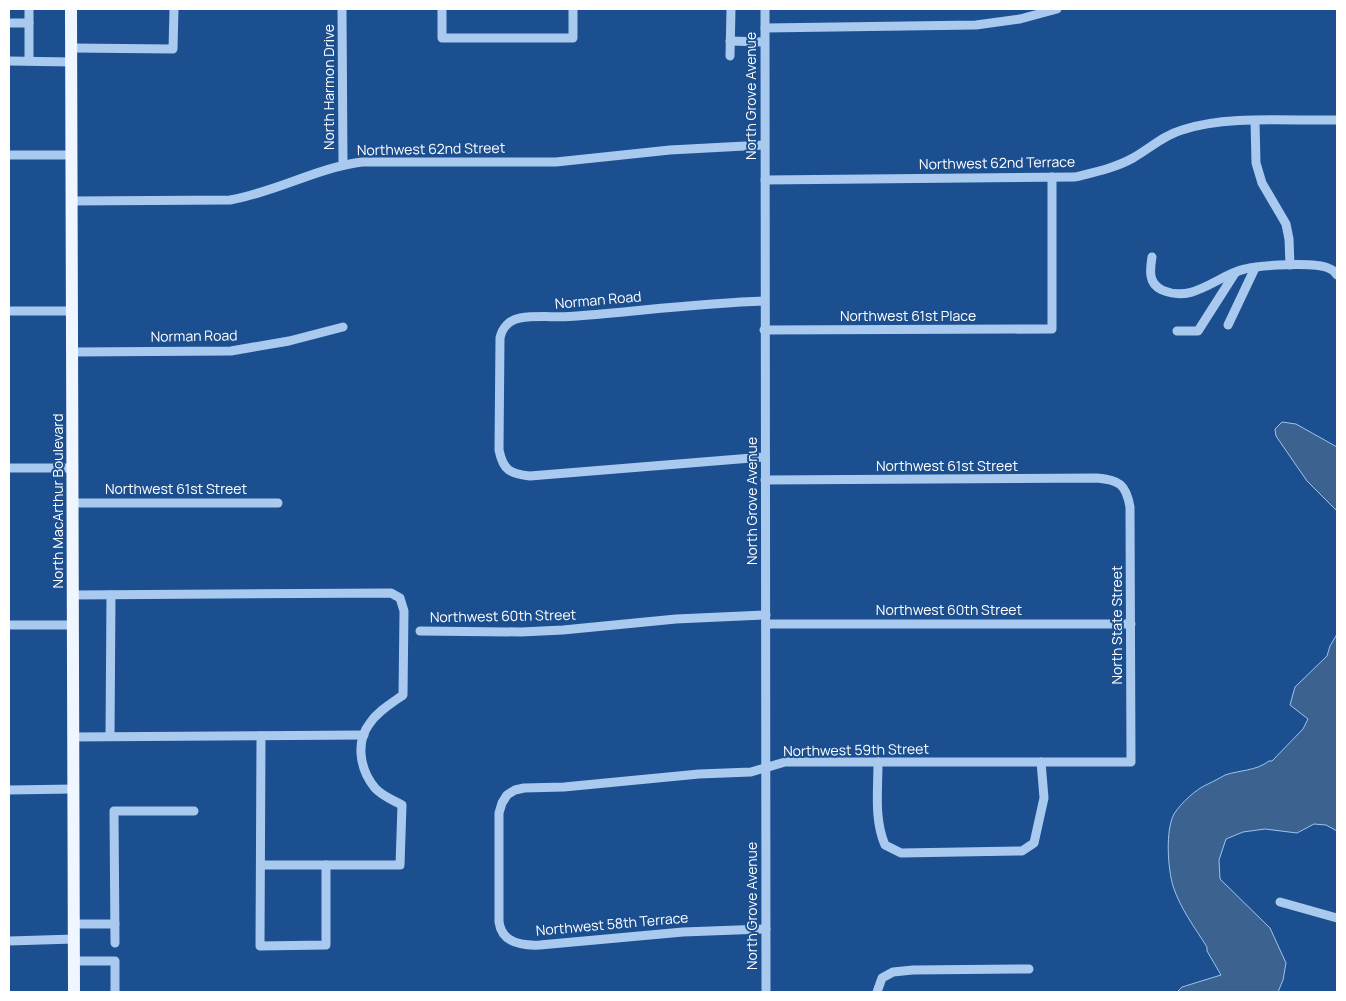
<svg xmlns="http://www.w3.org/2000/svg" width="1346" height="1001" font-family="Manrope,sans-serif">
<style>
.water{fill:#3c6290;stroke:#9cc4f0}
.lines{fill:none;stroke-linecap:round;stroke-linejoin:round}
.minor{stroke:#a9c9ee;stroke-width:9}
.major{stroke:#f0f6ff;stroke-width:12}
.labels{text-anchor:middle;stroke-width:4;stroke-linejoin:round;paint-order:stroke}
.street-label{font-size:14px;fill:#fff;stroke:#1b4f8f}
</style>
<rect width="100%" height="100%" fill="#1b4f8f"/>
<g class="water">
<polygon points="1282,422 1296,424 1337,447 1337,511 1307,481 1276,436 1275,429"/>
<path d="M1337,634V831L1326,825L1314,824L1297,833L1265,829L1243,832L1226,839L1219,860L1220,879L1270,928L1286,963L1283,980L1278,992H1177L1182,987L1221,975L1207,951V947C1195,928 1180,908 1173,886C1168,869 1165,831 1174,814C1181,803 1196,789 1208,784C1214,781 1220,778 1225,775C1240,770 1256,771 1269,761H1272L1303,729L1308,719L1290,705L1295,687L1327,656L1330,646Z"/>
</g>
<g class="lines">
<g class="minor">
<polyline points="29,9 29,61"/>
<polyline points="342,9 343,164"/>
<polyline points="442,9 442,38 573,38 573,9"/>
<polyline points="765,9 766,992"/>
<polyline points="9,23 29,23"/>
<polyline points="765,28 976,25 1020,19 1057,9"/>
<polyline points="730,41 764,42"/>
<polyline points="72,48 173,49 174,9"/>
<polyline points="730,56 731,9"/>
<polyline points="9,61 72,62"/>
<polyline points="1255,121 1256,163 1262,183 1286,224 1289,239 1290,265"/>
<polyline points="9,155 72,155"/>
<path d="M765,180L1075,177C1095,172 1115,168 1133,158C1149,149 1164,135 1182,130C1226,115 1290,121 1337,120"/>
<path d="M72,201L230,200C276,192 316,168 362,162H556L670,150L764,145"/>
<path d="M1152,257C1151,263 1150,270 1151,276C1152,283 1156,287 1162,290C1194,304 1217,275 1245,269C1259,265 1315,262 1328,268C1332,269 1335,272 1337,275"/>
<path d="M764,301C702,303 640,311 577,316C559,318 538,315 520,318C509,320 502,328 500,338L499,450C503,470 510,474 530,476L765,457"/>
<polyline points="9,311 72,311"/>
<polyline points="1228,325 1255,268"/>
<polyline points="764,330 1052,329 1052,177"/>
<polyline points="1177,331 1198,331 1235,273"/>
<polyline points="73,352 231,351 289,341 343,327"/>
<polyline points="9,468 72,468"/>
<path d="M765,480L1097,478C1119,480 1126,484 1130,507L1131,762H785L751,772L699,774L564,787L524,788L515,790L507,795L502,803L499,813V922C502,943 521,946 540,945L683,932L766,929"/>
<polyline points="72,503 278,503"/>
<path d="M73,595L391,593L400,598L404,611L403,695C392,703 378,711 370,723C355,742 360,770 375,788C382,796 393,800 402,805L400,865H261"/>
<polyline points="766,624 1131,624"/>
<polyline points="9,625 73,625"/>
<polyline points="420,631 521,632 563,630 676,619 766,615"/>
<polyline points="110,736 111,595"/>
<polyline points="261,736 260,946 326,945 326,865"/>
<polyline points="73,737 364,735"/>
<path d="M878,762C878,790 874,820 885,845L901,853L1022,851L1034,843L1044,798L1041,762"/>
<polyline points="9,790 73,789"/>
<polyline points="1280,902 1337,918"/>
<polyline points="74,924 115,924"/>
<polyline points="9,941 74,939"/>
<polyline points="115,943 114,811 194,811"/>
<polyline points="74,961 115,961 115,992"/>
<polyline points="877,992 882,978 893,972 913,970 1029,969"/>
</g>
<polyline class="major" points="71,9 74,992"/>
</g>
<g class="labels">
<g class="street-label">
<text transform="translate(329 87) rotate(-90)" y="5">North Harmon Drive</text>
<text transform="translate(751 96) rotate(-90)" y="5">North Grove Avenue</text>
<text transform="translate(431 149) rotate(-1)" y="5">Northwest 62nd Street</text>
<text transform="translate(997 163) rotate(-1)" y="5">Northwest 62nd Terrace</text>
<text transform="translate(598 300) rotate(-5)" y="5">Norman Road</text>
<text x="908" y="321">Northwest 61st Place</text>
<text transform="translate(194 336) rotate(-1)" y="5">Norman Road</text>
<text x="947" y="471">Northwest 61st Street</text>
<text x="176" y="494">Northwest 61st Street</text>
<text transform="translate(58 501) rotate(-90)" y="5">North MacArthur Boulevard</text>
<text transform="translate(752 501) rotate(-90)" y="5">North Grove Avenue</text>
<text x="949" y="615">Northwest 60th Street</text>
<text transform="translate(503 616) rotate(-1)" y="5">Northwest 60th Street</text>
<text transform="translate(1117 625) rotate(-90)" y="5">North State Street</text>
<text transform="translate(856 750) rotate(-1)" y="5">Northwest 59th Street</text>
<text transform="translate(752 906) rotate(-90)" y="5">North Grove Avenue</text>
<text transform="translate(612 924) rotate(-5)" y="5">Northwest 58th Terrace</text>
</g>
</g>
<rect width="1346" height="1001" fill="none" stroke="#ffffff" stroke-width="20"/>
</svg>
